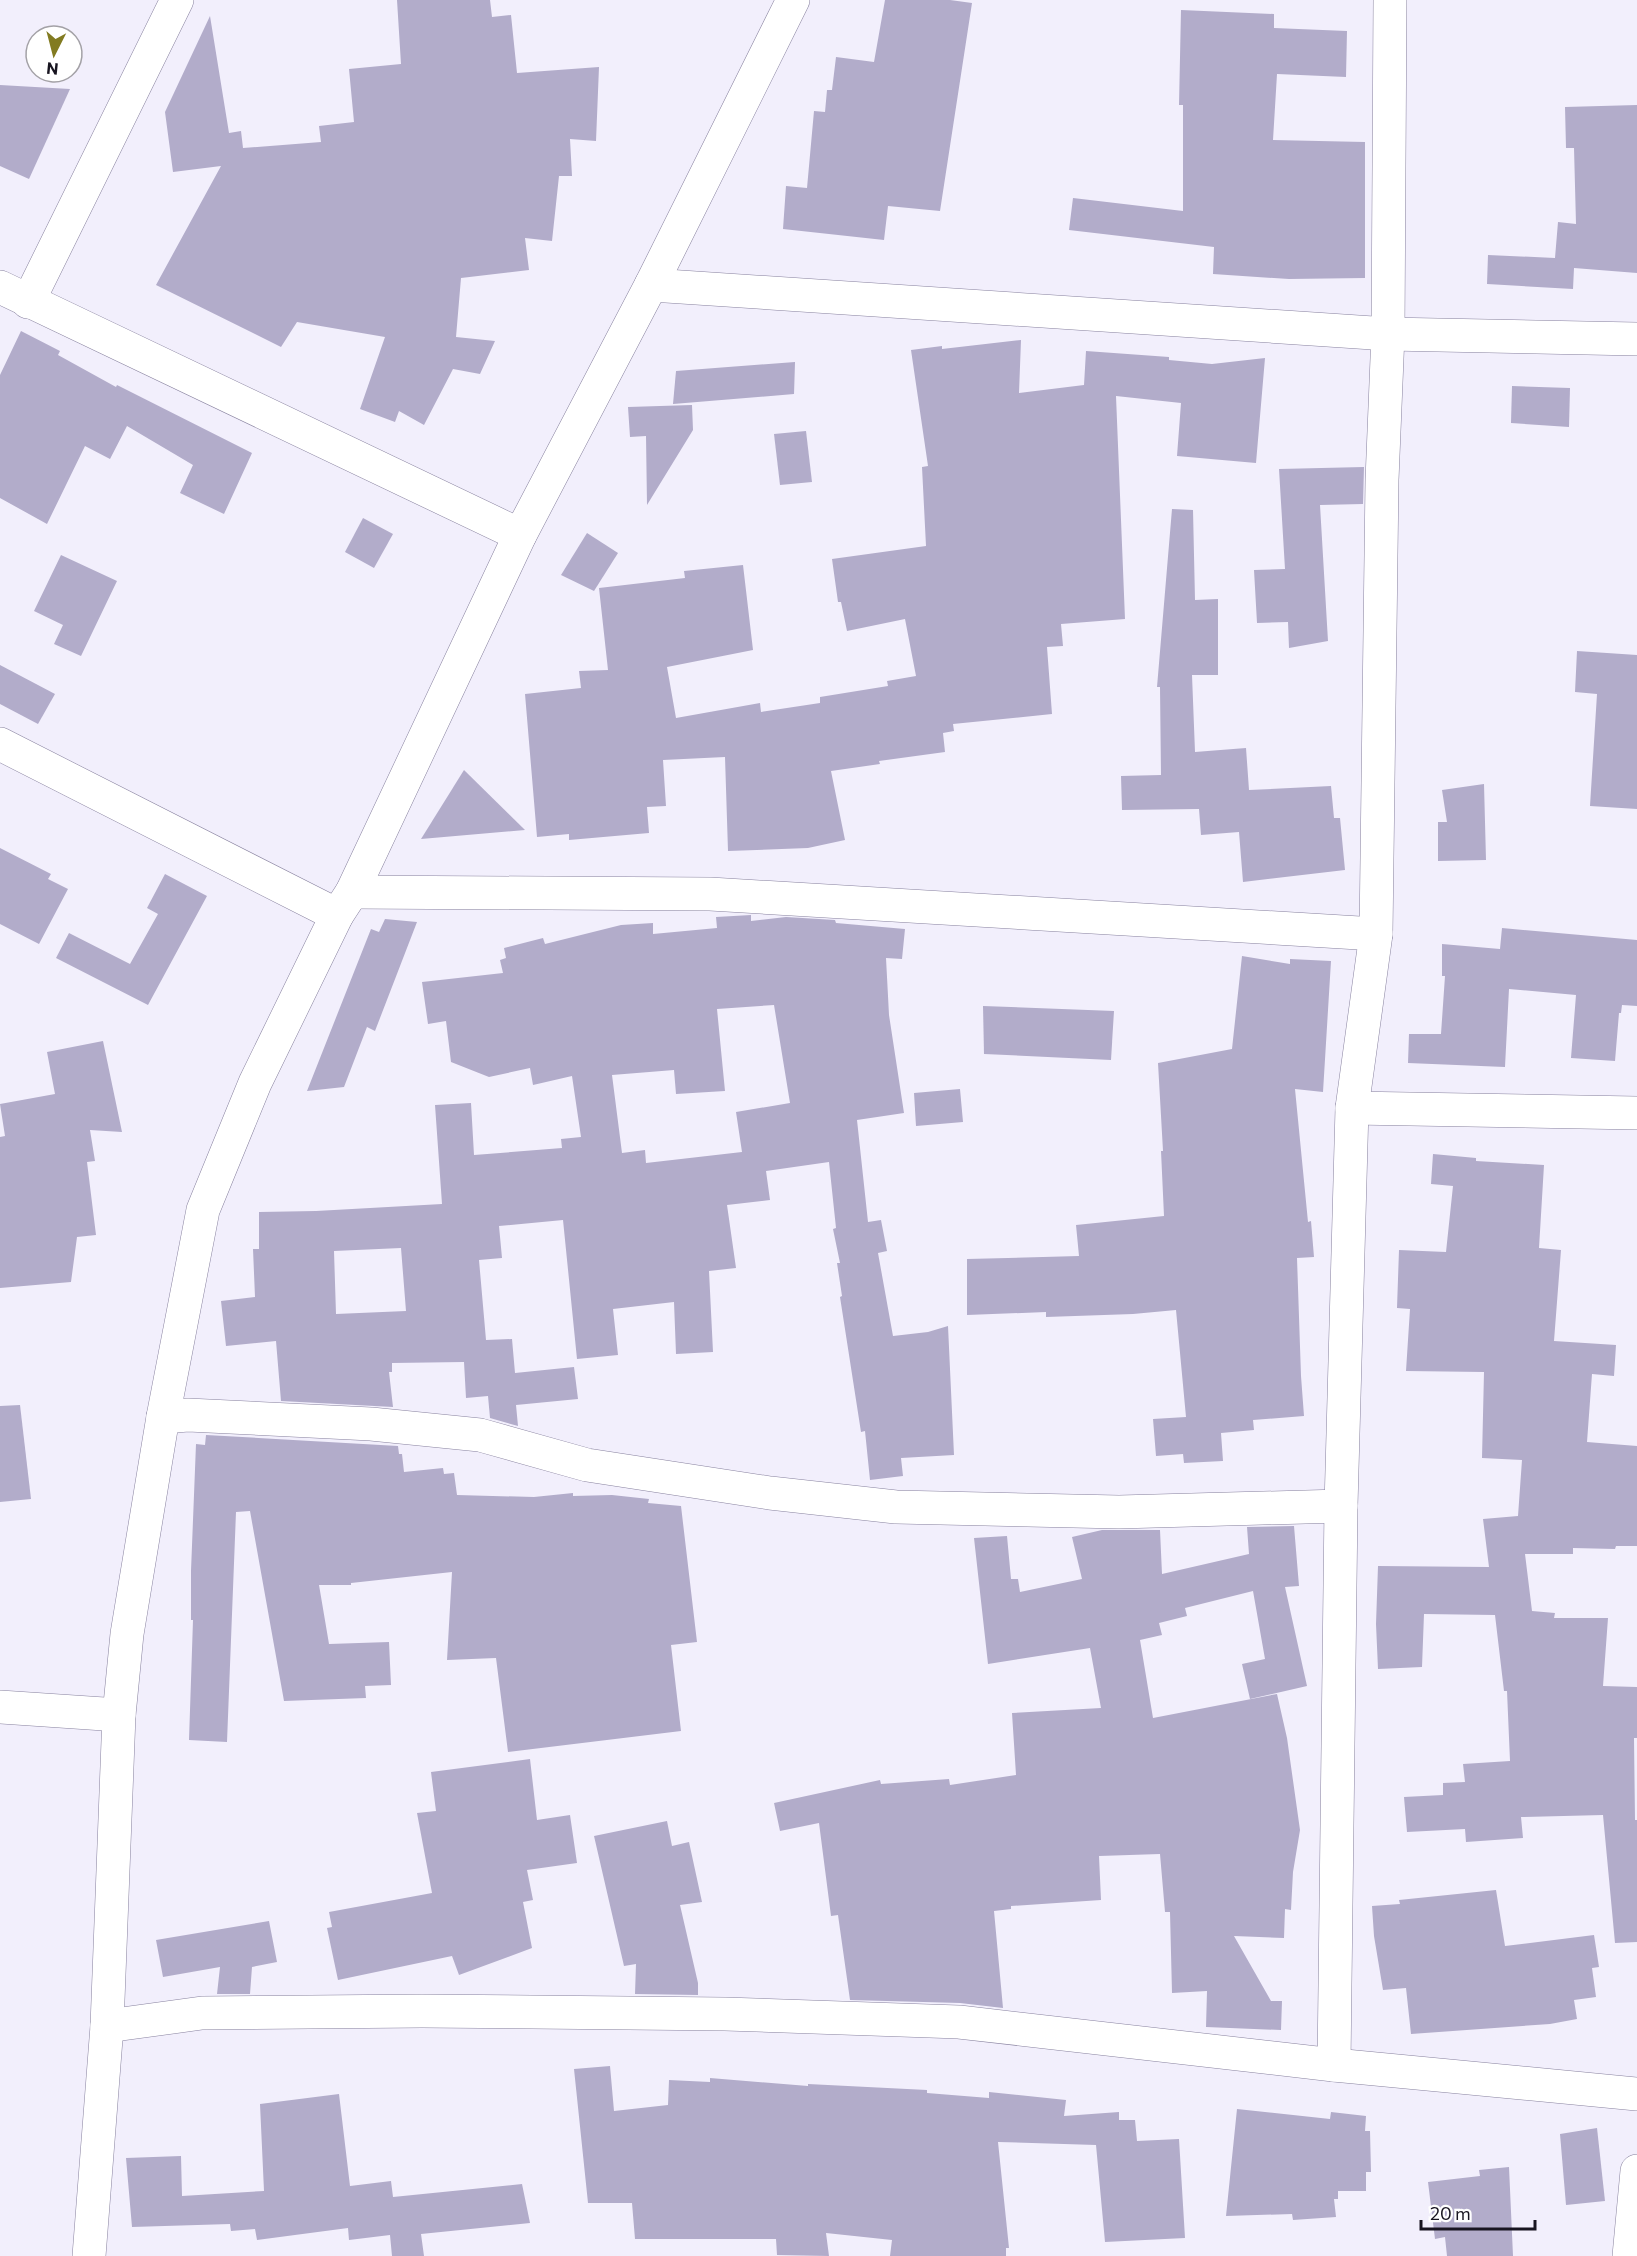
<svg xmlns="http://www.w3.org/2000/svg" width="1637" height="2256" font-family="Commissioner,sans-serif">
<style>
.building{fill:#b2acca;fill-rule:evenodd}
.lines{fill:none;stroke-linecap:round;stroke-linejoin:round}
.minor-casing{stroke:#88829f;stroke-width:34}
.minor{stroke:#fff;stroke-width:33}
</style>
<rect width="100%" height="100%" fill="#f2effc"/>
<g class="building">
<polygon points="397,0 490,0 492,17 511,15 517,73 599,67 596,141 570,139 572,176 559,176 552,241 525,238 529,270 461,278 456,337 495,341 480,374 453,369 424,425 399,411 395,422 360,409 385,337 297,322 281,347 156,285 221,166 173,172 165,112 210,16 229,133 241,131 243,148 321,142 319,126 354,122 349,69 401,64"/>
<polygon points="885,0 950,0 972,3 940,211 888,206 884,240 783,229 786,186 807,188 814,111 825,112 827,90 832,90 836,57 874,62"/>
<polygon points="1181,10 1274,14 1274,28 1347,31 1346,77 1277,74 1273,140 1365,142 1365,278 1289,279 1213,274 1214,247 1069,230 1073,198 1183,211 1183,105 1179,105"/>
<polygon points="0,85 70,89 29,179 0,166"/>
<polygon points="1637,105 1637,273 1574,268 1573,289 1487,284 1488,255 1555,258 1558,222 1576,224 1574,148 1566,148 1565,107"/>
<polygon points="21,331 60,351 58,355 116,387 117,385 252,453 224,514 180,493 193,465 127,426 110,459 85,446 47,524 0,498 0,375"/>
<polygon points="1021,340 1019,393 1084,385 1086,351 1169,357 1169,360 1212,364 1265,358 1256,463 1177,456 1181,403 1116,396 1125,619 1061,624 1063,646 1047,647 1052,714 953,724 954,731 943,733 945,752 879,761 880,764 831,771 845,840 808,848 728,851 725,757 663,760 666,806 647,807 649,833 569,840 569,834 537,837 525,694 581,688 579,671 608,670 599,588 685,578 684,571 743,565 753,650 667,667 676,718 760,703 761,712 820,703 820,697 888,686 887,681 916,676 905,619 847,631 841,602 838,602 832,559 926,546 922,467 928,466 911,350 942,346 942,349"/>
<polygon points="795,362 794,394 673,404 676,371"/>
<polygon points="1512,386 1570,388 1569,427 1511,423"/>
<polygon points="692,405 693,430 647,505 646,436 630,437 628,407"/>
<polygon points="806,431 812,482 780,485 774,434"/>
<polygon points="1364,467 1363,504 1320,505 1328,641 1289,648 1288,622 1257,623 1254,570 1285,569 1279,469"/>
<polygon points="1172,509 1193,510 1195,600 1218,599 1218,675 1192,675 1195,752 1246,748 1249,790 1331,786 1334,818 1340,818 1345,870 1243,882 1239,832 1201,835 1199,809 1122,810 1121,776 1161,775 1160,687 1157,687"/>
<polygon points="363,518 393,534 374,568 345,552"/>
<polygon points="587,533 618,553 594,591 561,575"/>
<polygon points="61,555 117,581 81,656 54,644 63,625 34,611"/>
<polygon points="1577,651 1637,655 1637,809 1590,806 1597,694 1575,692"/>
<polygon points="0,665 55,694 38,724 0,704"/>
<polygon points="464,770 525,830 421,839"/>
<polygon points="1484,784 1486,860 1438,861 1438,822 1447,822 1442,790"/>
<polygon points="0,848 51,874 48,879 68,889 39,944 0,924"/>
<polygon points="165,874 207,896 148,1005 56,958 69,933 130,964 158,914 147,908"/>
<path d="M751,915V921L786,917L835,920L836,923L905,929L902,959L886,958L889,1015L904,1113L857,1120L868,1222L881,1220L887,1251L878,1253L893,1336L928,1332L948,1326L954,1455L901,1458L903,1476L870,1480L865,1431L861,1432L840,1297L842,1296L837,1263H840L833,1229L836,1228L829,1162L766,1171L770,1200L727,1205L736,1268L709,1271L713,1352L676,1354L674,1302L613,1309L618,1355L577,1359L563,1220L499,1226L502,1258L479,1260L486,1340L512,1339L515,1373L574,1367L578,1399L516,1405L518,1426L490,1418L488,1396L466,1398L464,1362L392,1363V1372H389L393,1407L281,1401L276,1341L226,1346L221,1301L255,1297L253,1249H259V1212L316,1211L442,1204L435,1105L471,1103L474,1155L562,1148L561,1139L581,1137L572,1076L533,1085L530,1068L489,1077L451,1062L446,1021L428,1024L422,982L503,973L500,960L506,958L504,948L543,938L545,944L621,925L653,923V934L717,928L716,917ZM774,1005L790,1103L736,1112L742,1152L646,1163L645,1150L622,1153L612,1075L674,1070L676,1094L725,1091L717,1009ZM401,1248L406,1311L336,1314L334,1251Z"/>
<polygon points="385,919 417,922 375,1031 367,1027 344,1087 307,1091 371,929 379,932"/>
<polygon points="1502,928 1637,940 1637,1006 1622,1005 1621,1013 1619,1013 1615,1061 1571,1058 1576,995 1509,989 1505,1067 1408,1063 1409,1034 1441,1034 1445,976 1442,976 1442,944 1500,949"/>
<polygon points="1242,956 1290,964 1290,959 1331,961 1323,1092 1295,1089 1308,1222 1311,1221 1314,1257 1297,1258 1301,1376 1304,1416 1253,1420 1254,1430 1221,1433 1223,1461 1184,1463 1183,1454 1156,1456 1153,1419 1186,1417 1176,1310 1133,1314 1046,1317 1046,1312 967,1315 967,1259 1079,1256 1076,1225 1164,1216 1161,1151 1163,1151 1158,1063 1232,1049"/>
<polygon points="983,1006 1114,1011 1111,1060 984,1054"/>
<polygon points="103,1041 122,1132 90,1130 95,1161 87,1162 96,1235 77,1237 71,1282 0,1288 0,1137 5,1136 0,1104 55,1094 47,1052"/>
<polygon points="960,1089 963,1122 916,1126 914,1093"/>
<polygon points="1433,1154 1476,1158 1476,1161 1544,1165 1539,1248 1561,1250 1554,1341 1616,1345 1614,1376 1592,1374 1587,1442 1637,1446 1637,1546 1616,1546 1615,1549 1573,1548 1573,1554 1525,1554 1532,1611 1555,1613 1554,1618 1608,1618 1603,1686 1637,1687 1637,1738 1634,1738 1635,1820 1637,1820 1637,1942 1615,1943 1603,1815 1521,1817 1523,1838 1466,1842 1465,1829 1407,1832 1404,1797 1443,1795 1443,1783 1465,1782 1463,1764 1510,1761 1507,1691 1504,1691 1495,1615 1424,1614 1422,1667 1378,1669 1376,1624 1378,1566 1489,1567 1483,1519 1518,1516 1522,1460 1482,1458 1484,1372 1406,1371 1410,1309 1397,1308 1399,1250 1446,1252 1453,1186 1431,1184"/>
<polygon points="20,1405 31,1499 0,1502 0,1406"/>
<polygon points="206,1435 398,1446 399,1454 402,1454 404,1472 443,1468 444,1474 454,1473 457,1495 534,1497 573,1493 573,1496 612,1495 649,1499 648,1503 681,1506 697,1642 671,1645 681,1731 508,1752 496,1658 447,1660 452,1572 351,1583 351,1585 319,1585 329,1644 389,1642 391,1685 365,1686 366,1698 284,1701 250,1511 236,1512 227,1742 189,1740 193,1620 191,1620 191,1571 196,1444 205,1445"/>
<polygon points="1294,1526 1299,1586 1285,1587 1307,1686 1250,1699 1242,1664 1265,1659 1253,1591 1185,1608 1187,1616 1159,1623 1162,1635 1140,1640 1153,1718 1277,1694 1287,1738 1300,1830 1293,1872 1291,1910 1285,1909 1284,1938 1234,1936 1271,2001 1282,2001 1281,2030 1206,2027 1207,1991 1172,1993 1170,1912 1165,1912 1160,1854 1099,1856 1101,1900 1011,1906 1011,1909 994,1911 1003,2008 960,2003 850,2000 838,1915 831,1916 819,1823 780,1831 774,1803 880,1780 881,1784 949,1779 950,1785 1016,1775 1012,1713 1101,1708 1090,1648 988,1664 974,1538 1007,1536 1011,1579 1018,1579 1020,1592 1082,1579 1072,1537 1102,1530 1160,1530 1162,1574 1249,1554 1247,1527"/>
<polygon points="530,1759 537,1820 570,1815 577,1863 527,1870 533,1900 523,1902 532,1948 459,1975 452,1956 338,1980 327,1928 332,1927 329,1912 432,1893 417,1813 436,1811 431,1772"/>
<polygon points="667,1821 672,1846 689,1842 702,1902 680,1905 698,1983 698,1995 635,1994 636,1964 624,1966 594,1836"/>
<polygon points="1496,1890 1505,1946 1594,1935 1599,1967 1592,1968 1596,1997 1574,2000 1577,2019 1550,2024 1411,2034 1406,1988 1383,1990 1374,1936 1372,1906 1400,1904 1399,1900"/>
<polygon points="269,1921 277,1962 252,1967 250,1994 217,1994 220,1967 163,1977 156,1940"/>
<polygon points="610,2066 614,2111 668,2105 669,2080 710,2082 710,2078 808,2086 808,2084 927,2090 927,2093 989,2098 989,2092 1066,2100 1064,2116 1119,2112 1119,2120 1135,2120 1137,2141 1179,2139 1185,2238 1105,2242 1096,2145 998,2142 1009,2248 1006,2248 1006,2256 890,2256 892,2240 826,2233 829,2256 777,2255 776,2239 635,2239 632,2203 588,2203 574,2069"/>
<polygon points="339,2094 350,2186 391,2181 393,2197 522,2184 530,2223 421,2234 424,2256 392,2256 390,2235 349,2240 348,2228 257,2240 255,2229 231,2231 230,2224 132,2227 126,2158 181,2156 182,2196 264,2191 260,2104"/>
<polygon points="1237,2109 1330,2119 1331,2112 1366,2116 1365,2131 1370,2131 1371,2172 1366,2172 1366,2191 1338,2191 1338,2199 1334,2199 1336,2217 1293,2220 1292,2214 1226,2216"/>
<polygon points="1597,2128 1605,2201 1566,2205 1560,2134"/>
<polygon points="1509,2167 1513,2256 1447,2256 1445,2237 1435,2239 1428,2182 1480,2176 1479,2170"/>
</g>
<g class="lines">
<g class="minor-casing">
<g id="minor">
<polyline points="651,285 1388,334 1637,339"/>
<polyline points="0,287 520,535"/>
<polyline points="28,302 177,0"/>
<polyline points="0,744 337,915"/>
<polyline points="352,892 710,894 1376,934"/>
<polyline points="1352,1108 1637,1113"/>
<polyline points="163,1417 188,1415 371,1424 480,1435 587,1465 770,1493 896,1507 1119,1512 1341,1506"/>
<polyline points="0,1707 119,1715"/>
<polyline points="107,2026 202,2013 422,2011 725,2014 959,2022 1334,2065 1637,2094"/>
<polyline points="1334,2065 1341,1506 1352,1108 1376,934 1382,480 1388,334 1390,0"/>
<polyline points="89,2256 107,2026 119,1715 127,1634 163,1417 203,1210 255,1083 337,915 352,892 520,535 651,285 793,0"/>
<polyline points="1629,2256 1637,2171"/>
</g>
</g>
<use href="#minor" class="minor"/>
</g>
<g transform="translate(54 54) rotate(186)"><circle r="28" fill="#ffffff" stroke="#a3a1a6" stroke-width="1.5"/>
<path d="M0-4.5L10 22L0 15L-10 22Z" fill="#827b21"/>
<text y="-9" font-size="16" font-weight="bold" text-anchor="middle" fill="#181520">N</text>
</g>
<path d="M1421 2220v9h114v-9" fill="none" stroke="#181520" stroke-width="3"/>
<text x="1430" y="2220" font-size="18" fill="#181520" stroke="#ffffff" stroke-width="4.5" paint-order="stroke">20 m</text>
</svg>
